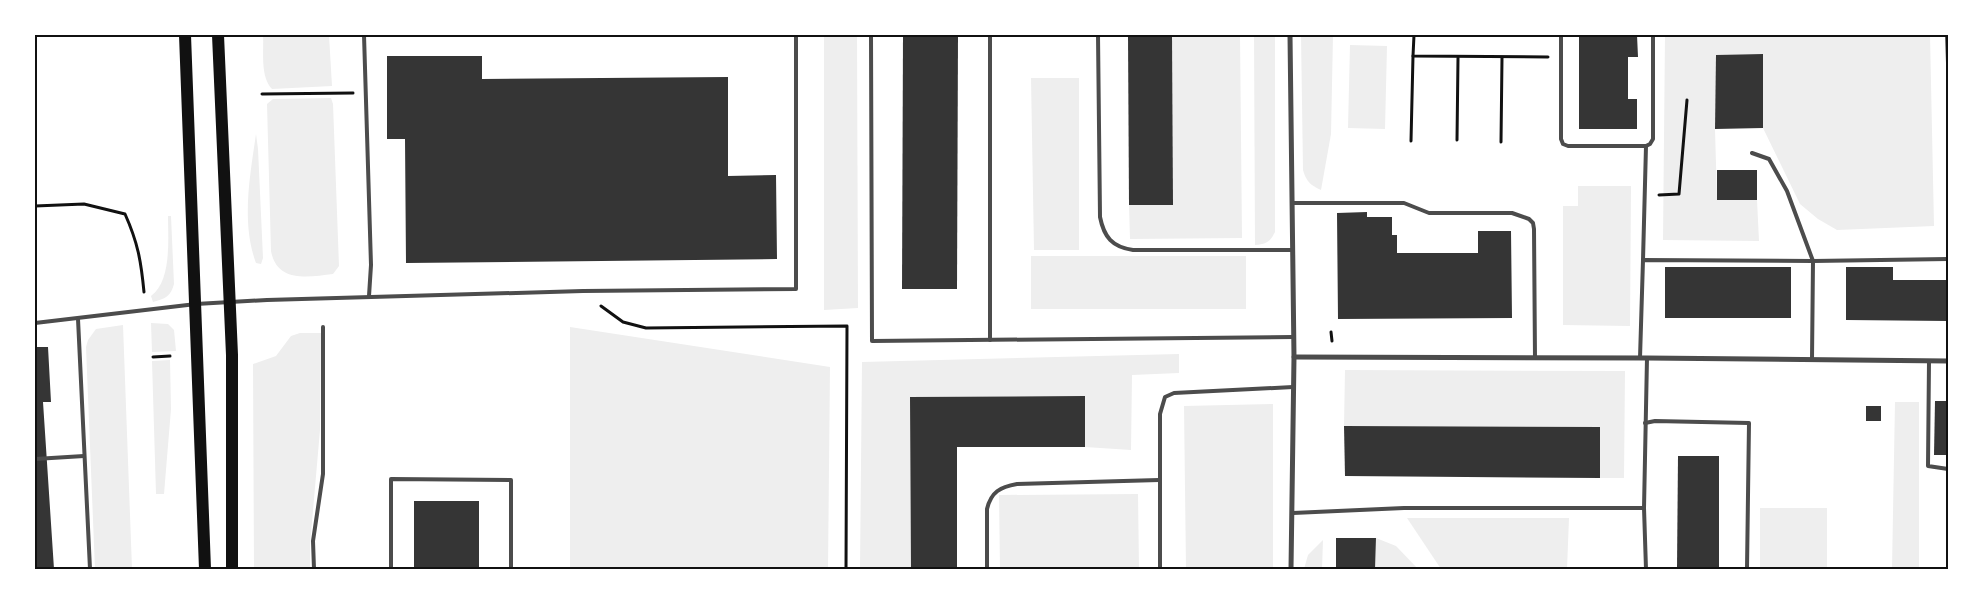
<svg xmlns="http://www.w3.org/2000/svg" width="1983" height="604" font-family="'Sofia Sans Condensed',sans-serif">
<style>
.green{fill:#eee}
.building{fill:#353535}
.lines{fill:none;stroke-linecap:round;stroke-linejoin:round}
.path{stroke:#111;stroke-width:3}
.service{stroke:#4c4c4c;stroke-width:4}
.minor{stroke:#4c4c4c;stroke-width:5}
.primary{stroke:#111;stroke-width:12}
.neatline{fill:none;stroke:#111;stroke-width:2}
</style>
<rect width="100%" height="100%" fill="#fff"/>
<g class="green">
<path d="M263,35H329L332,86L272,89C260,76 264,52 263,35Z"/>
<polygon points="824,35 857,35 858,308 824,310"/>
<polygon points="1172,35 1240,35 1242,238 1130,239 1129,205 1173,204"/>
<path d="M1254,35H1275V232C1270,242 1266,244 1255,245Z"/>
<path d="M1301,35H1333L1331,134L1321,190C1310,185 1306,181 1303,170Z"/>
<polygon points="1665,35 1930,35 1934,226 1837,230 1818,219 1800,204 1763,128 1763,54 1717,55 1715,129 1717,200 1757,200 1759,241 1663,240"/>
<polygon points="1350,45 1387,46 1385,129 1348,128"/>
<polygon points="1031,78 1079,78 1079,250 1034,250"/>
<path d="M331,98L333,104L339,266L333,274C308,277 277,283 271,251L267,104L273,99Z"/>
<path d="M256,134L258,149L263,258L261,264L256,263C241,223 250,176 256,134Z"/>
<polygon points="1578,186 1631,186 1630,326 1563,325 1563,206 1578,206"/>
<path d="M168,216H171L174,284C171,296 165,299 153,302L151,296C172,281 168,238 168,216Z"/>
<rect x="1031" y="256" width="215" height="53"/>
<polygon points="151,323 168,324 174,330 176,351 152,352"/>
<polygon points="123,325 132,569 95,569 86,347 88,340 96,329"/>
<polygon points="570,327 830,367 828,569 570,569"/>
<polygon points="300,333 321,333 320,430 310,545 310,569 254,569 253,364 276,356 291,336"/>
<polygon points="1179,354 1179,373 1132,375 1131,450 1085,447 1085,397 910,397 911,569 860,569 862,362"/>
<polygon points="170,360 171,409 164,494 156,494 152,361"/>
<polygon points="1345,370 1625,371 1624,478 1600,478 1599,427 1344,426"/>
<polygon points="1895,402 1919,402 1919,569 1892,569"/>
<polygon points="1273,404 1273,569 1186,569 1184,406"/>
<polygon points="1138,494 1139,569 1000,569 999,495"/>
<rect x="1760" y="508" width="67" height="61"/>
<polygon points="1407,518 1569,518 1567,569 1441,569"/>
<polygon points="1376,538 1396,546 1418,569 1375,569"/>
<polygon points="1323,540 1322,569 1304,569 1308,555"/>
</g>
<g class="building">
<polygon points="903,35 958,35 957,289 902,289"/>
<polygon points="1128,35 1172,35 1173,205 1129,205"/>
<polygon points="1579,35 1637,35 1638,57 1628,57 1628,99 1637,99 1637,129 1579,129"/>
<polygon points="1763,54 1763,128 1715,129 1716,55"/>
<polygon points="387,56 482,56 482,79 728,77 728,176 776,175 777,259 406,263 405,139 387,139"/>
<rect x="1717" y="170" width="40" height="30"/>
<polygon points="1367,212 1367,217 1392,217 1392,235 1397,235 1397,253 1478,253 1478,231 1511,231 1512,318 1338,319 1337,213"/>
<rect x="1665" y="267" width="126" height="51"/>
<polygon points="1846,267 1893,267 1893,280 1948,280 1948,321 1846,320"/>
<polygon points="35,347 48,347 51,402 43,402 54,569 35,569"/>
<polygon points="1085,396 1085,447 957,447 957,569 911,569 910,397"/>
<polygon points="1935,401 1948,401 1948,455 1934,455"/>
<rect x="1866" y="406" width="15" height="15"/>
<polygon points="1344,426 1600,427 1600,478 1345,476"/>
<polygon points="1678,456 1719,456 1719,569 1677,569"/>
<rect x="414" y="501" width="65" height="68"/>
<polygon points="1336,538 1376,538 1375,569 1336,569"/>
</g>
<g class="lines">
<g class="path">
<polyline points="1414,35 1413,56 1548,57"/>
<polyline points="262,94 353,93"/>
<polyline points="1457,140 1458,58"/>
<polyline points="1411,141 1413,56"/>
<polyline points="1501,142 1502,58"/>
<polyline points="1659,195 1679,194 1687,100"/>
<path d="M35,206L84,204L125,214C138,243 141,261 144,292"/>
<polyline points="601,306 623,322 646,328 847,326 846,569"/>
<polyline points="1331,332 1332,341"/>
<polyline points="153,357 170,356"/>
</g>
<g class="service">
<polyline points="364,35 371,265 369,296"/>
<polyline points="871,35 872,341 1293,337"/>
<polyline points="990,35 990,340"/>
<path d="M1098,35L1100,217C1104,237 1112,247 1133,250H1293"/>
<polyline points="1561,35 1561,139 1563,144 1568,146 1646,146 1650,144 1653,139 1653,35"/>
<polyline points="1947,35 1948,63"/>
<polyline points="1752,153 1769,159 1787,191 1813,261 1948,259"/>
<polyline points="1293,203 1404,203 1429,213 1512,213 1529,219 1533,223 1534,229 1535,358"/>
<polyline points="1643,260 1646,146"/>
<polyline points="78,319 90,569"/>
<polyline points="35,323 196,304 267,300 583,291 796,289 796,35"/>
<polyline points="1640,358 1643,260 1813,261 1812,359"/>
<polyline points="1929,361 1928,466 1948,469"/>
<polyline points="1645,423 1655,421 1749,423 1747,569"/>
<polyline points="35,459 84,456"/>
<polyline points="1293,513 1404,508 1644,508"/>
<polyline points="314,569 313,541 323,474 323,327"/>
<polyline points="391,569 391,479 511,480 511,569"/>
<path d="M987,569V509C991,492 1000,487 1017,484L1159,480"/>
<polyline points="1160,569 1160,414 1165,397 1174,393 1293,387"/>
<polyline points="1646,569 1644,508 1647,358"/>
</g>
<g class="minor">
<polyline points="1290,35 1294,357 1291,569"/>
<polyline points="1294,357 1647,358 1948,361"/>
</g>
<g class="primary">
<polyline points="185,35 205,569"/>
<polyline points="218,35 232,355 232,569"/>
</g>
</g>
<rect width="1983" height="604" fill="none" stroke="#ffffff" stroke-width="72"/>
<rect x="36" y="36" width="1911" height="532" class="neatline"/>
</svg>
